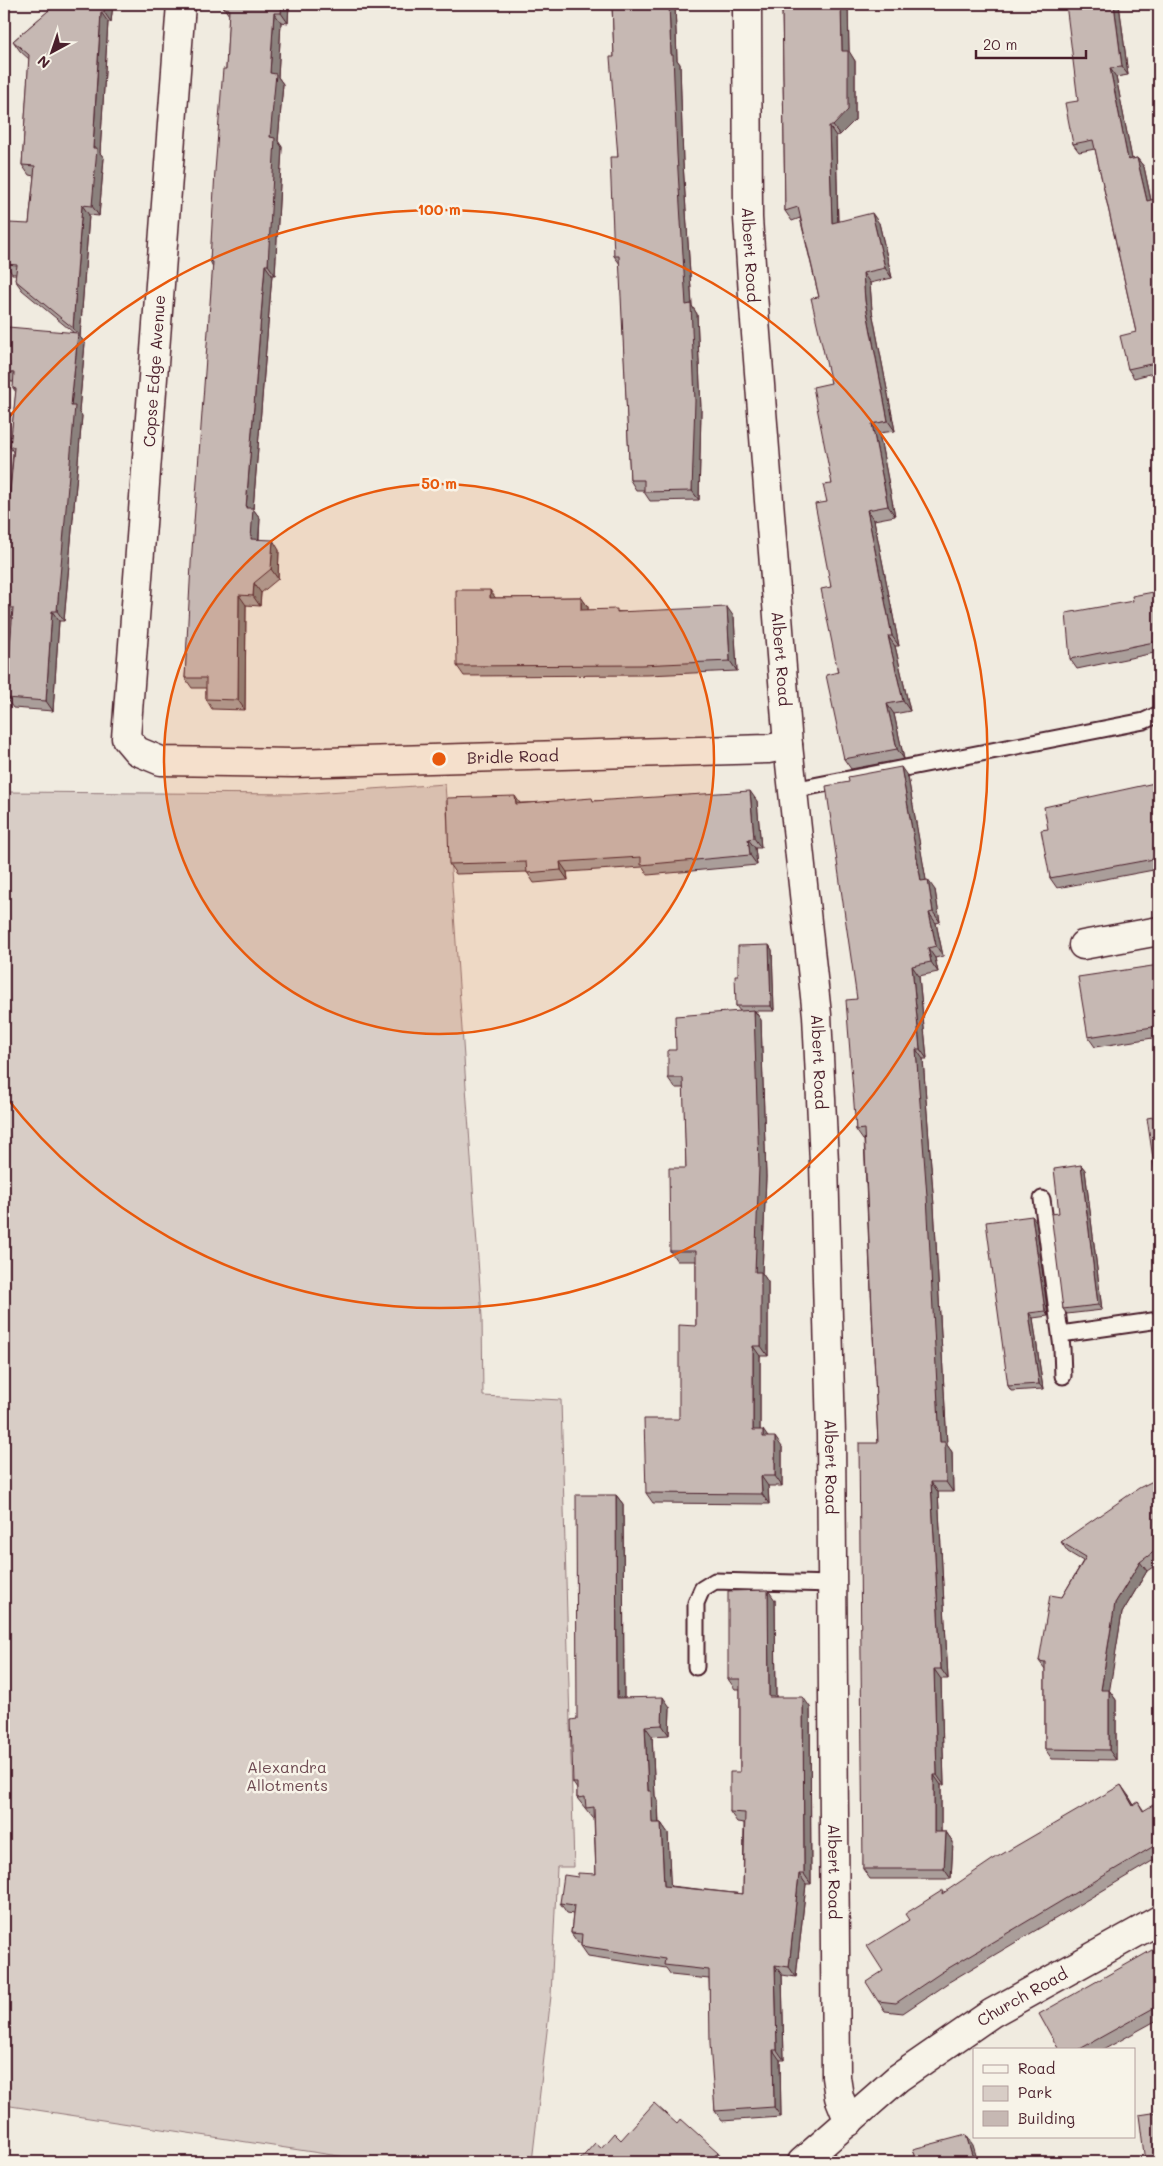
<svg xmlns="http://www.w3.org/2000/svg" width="1163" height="2166" font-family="Mali,sans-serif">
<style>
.green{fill:#d8cdc6;stroke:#917678}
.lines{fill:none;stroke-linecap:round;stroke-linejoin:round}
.lane-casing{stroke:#4a1f2b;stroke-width:19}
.street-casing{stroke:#4a1f2b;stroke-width:31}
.lane{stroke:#f7f3e8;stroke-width:15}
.street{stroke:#f7f3e8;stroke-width:28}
.wall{fill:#aa9e9a;stroke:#4a1f2b}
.shaded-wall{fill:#8b817d;stroke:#4a1f2b}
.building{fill:#c6b8b3;stroke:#4a1f2b}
.ring{fill:none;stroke:#e8590c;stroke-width:2.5}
.labels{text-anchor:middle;stroke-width:5;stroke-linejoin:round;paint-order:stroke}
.street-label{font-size:16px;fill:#4a1f2b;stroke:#f7f3e8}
.park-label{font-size:16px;fill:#6e4a52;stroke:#f7f3e8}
.centre{fill:#e8590c;stroke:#f7f3e8;stroke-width:2.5}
.ring-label{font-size:15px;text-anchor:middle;font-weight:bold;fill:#e8590c;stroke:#f7f3e8;stroke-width:5;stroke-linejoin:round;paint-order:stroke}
</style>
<rect width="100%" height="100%" fill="#f0ebe0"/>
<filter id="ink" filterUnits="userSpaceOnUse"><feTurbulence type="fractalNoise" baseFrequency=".02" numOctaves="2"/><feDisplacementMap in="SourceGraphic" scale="10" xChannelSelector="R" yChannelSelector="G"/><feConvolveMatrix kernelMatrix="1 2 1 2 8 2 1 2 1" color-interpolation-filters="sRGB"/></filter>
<g filter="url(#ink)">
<polygon class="green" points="445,784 482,1317 483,1396 561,1400 574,1867 557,1867 551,1996 532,2162 378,2162 4,2105 4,792 298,794"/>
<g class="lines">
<g class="lane-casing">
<g id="lane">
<polyline points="793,790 1144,721 1159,714"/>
<polyline points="1042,1199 1062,1348 1063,1376"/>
<polyline points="1061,1334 1159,1320"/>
<polyline points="696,1667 696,1603 702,1589 715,1581 833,1584"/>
</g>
</g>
<g class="street-casing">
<g id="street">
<path id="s1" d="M181,4L126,738L137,751L161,761L293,763L768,749L788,745"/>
<path id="s2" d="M747,4L748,218L753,295L788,745L817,1015L824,1162L831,1435L836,2077L839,2097L849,2122"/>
<polyline points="1083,945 1159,931"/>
<path id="s3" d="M802,2162L898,2078L992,2013L1159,1920"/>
</g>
</g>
<use href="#lane" class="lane"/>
<use href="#street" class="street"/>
</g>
<g class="wall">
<polygon points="50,4 113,4 111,22 108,22 104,87 100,153 104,158 99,216 89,215 80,337 85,343 79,411 82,416 64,621 59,621 53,711 13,708 6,698 12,617 6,617 4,613 4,559 13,452 10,447 16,392 13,388 14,382 11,382 4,372 74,333 22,290 15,280 16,274 12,274 6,264 29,224 34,176 29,175 22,165 29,59 20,51 13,41 53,7"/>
<polygon points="224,4 289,4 288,23 281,22 278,77 283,84 278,141 282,147 275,275 272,275 253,509 260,518 259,539 279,550 278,579 261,593 260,606 246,605 245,710 212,709 206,699 206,688 192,688 185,678 213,267 210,261 226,69 229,15 224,8"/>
<polygon points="612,4 675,4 677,60 680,64 683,163 692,306 697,314 701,410 699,500 650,501 644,492 644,490 636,490 630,480 620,264 614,256 618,157"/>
<polygon points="782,4 848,4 849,52 855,61 855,120 840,135 836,136 838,221 879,223 892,278 870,283 872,311 895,431 879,433 895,516 874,520 899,646 895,646 910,711 894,714 904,759 851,769 844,759 831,587 827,502 832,484 831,383 819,297 800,218 792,221 785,211"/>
<polygon points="1119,4 1128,75 1116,77 1132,159 1137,158 1144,167 1151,200 1157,372 1134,378 1128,369 1136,332 1095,149 1079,152 1073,144 1078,101"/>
<polygon points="1159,591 1159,652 1077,669 1070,659"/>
<polygon points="581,597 588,607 588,610 734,617 737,671 648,675 464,676 457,666 495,598"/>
<polygon points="908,777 926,881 935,890 940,922 936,923 943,956 935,958 938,972 919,976 927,1059 923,1059 934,1206 947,1445 952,1452 953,1492 938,1492 948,1679 941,1679 944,1785 941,1785 941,1832 946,1832 953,1842 951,1879 870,1879 863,1869 878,1443 864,1140 863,1140 856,1130 857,999"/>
<polygon points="1159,782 1159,869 1057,888 1050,878 1048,829"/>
<polygon points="595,801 757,801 761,848 755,848 757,865 648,875 643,867 567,872 568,880 534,883 527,872 456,874 449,864 520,803"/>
<polygon points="769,945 772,950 774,1011 755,1011 761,1020 766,1177 762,1273 768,1282 768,1356 760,1356 760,1430 768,1437 782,1447 782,1486 768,1486 769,1504 653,1503 646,1493 679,1419 696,1326 696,1261 677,1261 670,1251 686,1168 684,1088 675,1088 668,1078 676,1050 740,1011 736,1006 738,975"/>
<polygon points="1159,965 1159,1037 1095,1047 1088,1037"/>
<polygon points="1081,1165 1085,1170 1102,1310 1067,1314 1063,1309 1059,1213"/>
<polygon points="1036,1221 1048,1316 1033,1318 1043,1389 1011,1391 1008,1386"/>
<polygon points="1159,1478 1159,1563 1147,1571 1122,1613 1109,1690 1116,1700 1116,1760 1052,1759 1045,1749 1045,1669 1039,1661 1062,1597 1083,1561 1068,1552 1061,1542"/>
<polygon points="616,1495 623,1504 624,1698 670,1707 669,1735 652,1736 655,1796 658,1801 659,1823 661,1823 668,1833 670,1886 743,1894 744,1823 737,1822 730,1812 740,1772 740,1689 735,1689 728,1679 775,1600 776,1697 810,1707 811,1884 806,1884 796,1977 782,1975 784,2060 780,2060 781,2117 722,2121 715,2111 709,1979 671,1975 666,1968 588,1956 581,1946 581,1943 578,1943 571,1933 573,1914 567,1913 560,1903 578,1877 596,1874 594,1818 593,1818 577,1798 577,1789 573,1783 577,1719"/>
<polygon points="1128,1795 1134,1805 1138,1802 1144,1811 1159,1804 1159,1857 949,1982 903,2013 885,2011 878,2001 883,1971 944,1893"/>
<polygon points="1159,1946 1159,2019 1103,2050 1059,2050"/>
</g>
<g class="shaded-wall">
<polygon points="105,4 113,4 111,22 104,12"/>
<polygon points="282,4 289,4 288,23 281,13"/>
<polygon points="669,4 675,4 677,60 680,64 683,163 692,306 697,314 701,410 699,500 692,491 671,55"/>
<polygon points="841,4 848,4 849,51 855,61 855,120 840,135 833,126 842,51"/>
<polygon points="1114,4 1119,4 1128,75 1122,67"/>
<polygon points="101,12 108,22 100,153 104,158 99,216 92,206 93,148"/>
<polygon points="274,13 281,22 278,77 283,84 278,141 282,147 275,275 268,265 270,137 270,73"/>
<polygon points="1110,68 1116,77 1134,169 1128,160"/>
<polygon points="829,126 836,136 838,233 832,223"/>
<polygon points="1137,158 1144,167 1153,210 1147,201"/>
<polygon points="82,205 89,215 80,337 85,343 79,411 82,416 64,621 57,611 71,406 78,334 73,328"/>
<polygon points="872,213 879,223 892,278 885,268"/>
<polygon points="265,265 272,275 253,509 260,518 258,548 251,539 246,508"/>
<polygon points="863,273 870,283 872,311 895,431 888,421 865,301"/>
<polygon points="872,424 879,433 895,516 888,506"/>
<polygon points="867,510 874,520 899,646 892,636"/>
<polygon points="273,540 279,550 278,579 271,569"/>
<polygon points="254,583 261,593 260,606 253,596"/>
<polygon points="490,590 497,600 490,598"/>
<polygon points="239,595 246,605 245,710 238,700"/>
<polygon points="581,597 588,607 588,620 581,610"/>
<polygon points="727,607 734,617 737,671 730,661"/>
<polygon points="52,611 59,621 53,711 46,701"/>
<polygon points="888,636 895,646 910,711 903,701"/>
<polygon points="887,704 894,714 904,759 897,749"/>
<polygon points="901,767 908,777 928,891 921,881"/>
<polygon points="750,791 757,801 761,848 754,838"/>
<polygon points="515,796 522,806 516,804"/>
<polygon points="748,839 755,848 757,865 750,855"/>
<polygon points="560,862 567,872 568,880 561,870"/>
<polygon points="928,880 935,890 940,922 933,912"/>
<polygon points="929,913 936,923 943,956 936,946"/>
<polygon points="769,945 772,950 774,1011 771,1006"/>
<polygon points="928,948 935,958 938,972 931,962"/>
<polygon points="912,966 919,976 927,1059 920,1049"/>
<polygon points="754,1010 761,1020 766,1177 762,1273 768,1282 768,1356 761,1346 755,1272"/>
<polygon points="916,1049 923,1059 934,1206 947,1445 952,1452 953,1492 946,1482 940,1442"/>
<polygon points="1081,1165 1085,1170 1102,1310 1098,1305"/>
<polygon points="1032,1216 1036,1221 1048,1316 1045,1311"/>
<polygon points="1029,1313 1033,1318 1043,1389 1039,1384"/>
<polygon points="753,1346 760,1356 760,1440 753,1430"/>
<polygon points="763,1430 770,1440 763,1437"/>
<polygon points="775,1437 782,1447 782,1486 775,1476"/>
<polygon points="761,1476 768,1486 769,1504 762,1494"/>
<polygon points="931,1482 938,1492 948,1679 941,1669"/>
<polygon points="616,1495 623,1504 624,1708 617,1698"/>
<polygon points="1140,1562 1147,1571 1122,1613 1108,1700 1101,1690 1115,1603"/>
<polygon points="768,1590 775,1600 776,1707 769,1697"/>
<polygon points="934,1669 941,1679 944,1785 937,1775"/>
<polygon points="1109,1690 1116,1700 1116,1760 1109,1750"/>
<polygon points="663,1697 670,1707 669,1735 662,1725"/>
<polygon points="803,1697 810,1707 811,1884 804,1874"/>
<polygon points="645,1726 652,1736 655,1796 658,1801 659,1833 652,1823 648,1791"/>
<polygon points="934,1775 941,1785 941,1842 934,1832"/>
<polygon points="1121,1785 1128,1795 1140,1816 1133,1806"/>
<polygon points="661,1823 668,1833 671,1895 664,1886"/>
<polygon points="946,1832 953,1842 951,1879 944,1869"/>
<polygon points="799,1874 806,1884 796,1977 789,1967"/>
<polygon points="775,1965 782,1975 784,2060 777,2050"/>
<polygon points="773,2050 780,2060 781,2117 774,2107"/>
<polygon points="966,2135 973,2145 978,2162 974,2162"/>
<polygon points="718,2152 725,2162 710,2162"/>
</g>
<g class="building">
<polygon points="54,4 105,4 104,12 101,12 97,77 93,148 97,148 92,206 82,205 73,328 15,280 17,265 6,264 9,223 29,224 35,166 22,165 29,55 13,41 55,5"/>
<polygon points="224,4 282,4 281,13 274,13 270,73 276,74 270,137 275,138 268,265 265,265 246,508 253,508 251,539 273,540 271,569 254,583 253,596 239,595 238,700 206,699 206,678 185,678 191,564 213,262 210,261 215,171 223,69 226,69 229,9 224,8"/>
<polygon points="612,4 669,4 671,55 673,55 677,154 686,305 691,304 695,401 692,491 644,492 644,480 630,480 619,256 614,256 610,157 618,157 610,57 614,57"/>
<polygon points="782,4 841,4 842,51 848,51 848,110 833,126 829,126 832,223 872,213 885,268 863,273 865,301 888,421 872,424 888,506 867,510 892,636 888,636 903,701 887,704 897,749 844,759 826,675 838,672 821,589 831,587 815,504 827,502 823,485 832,484 813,387 831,383 811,298 819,297 798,207 785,211"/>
<polygon points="1066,4 1114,4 1122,67 1110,68 1128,160 1137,158 1147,201 1159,198 1159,382 1155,363 1128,369 1120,336 1136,332 1093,140 1073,144 1065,103 1078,101"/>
<polygon points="8,327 78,333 71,406 75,406 57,611 52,611 46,701 6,698 13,608 4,607 4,559 14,447 10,447 16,389 13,388 14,373 4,372"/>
<polygon points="456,590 490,590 490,598 581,597 581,610 617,609 617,612 727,607 730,661 641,665 457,666"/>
<polygon points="1159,591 1159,641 1070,659 1066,613 1133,601 1132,596"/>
<polygon points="901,767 921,881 928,880 933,912 929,913 936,946 928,948 931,962 912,966 920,1049 916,1049 927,1196 940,1442 945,1442 946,1482 931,1482 941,1669 934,1669 937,1775 934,1775 934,1832 946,1832 944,1869 863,1869 859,1443 878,1443 864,1129 856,1130 846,1000 857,999 826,786 849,782 848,777"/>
<polygon points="1159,782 1159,858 1050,878 1041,830 1048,829 1044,807"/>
<polygon points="750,791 754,838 748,839 750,855 641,865 641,857 560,862 561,870 527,873 526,862 449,864 447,798 515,796 516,804 592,798 593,801"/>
<polygon points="769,945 771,1006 736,1006 735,975 738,975 738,946"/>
<polygon points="1159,965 1159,1026 1088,1037 1078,977"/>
<polygon points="754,1010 759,1167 755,1272 761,1272 761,1346 753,1346 753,1430 763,1430 763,1437 775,1437 775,1476 761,1476 762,1494 646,1493 644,1419 679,1419 679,1325 696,1326 696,1251 670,1251 669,1168 686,1168 683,1078 668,1078 668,1050 676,1050 675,1016"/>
<polygon points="1159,1116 1159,1199 1147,1118"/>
<polygon points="1081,1165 1098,1305 1063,1309 1051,1214 1059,1213 1054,1169"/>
<polygon points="1032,1216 1045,1311 1029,1313 1039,1384 1008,1386 986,1222"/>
<polygon points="1159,1478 1159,1548 1140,1562 1115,1603 1101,1690 1109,1690 1109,1750 1045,1749 1045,1662 1039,1661 1050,1595 1062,1597 1086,1557 1061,1542 1139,1488"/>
<polygon points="576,1495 616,1495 617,1698 663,1697 662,1725 645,1726 648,1791 651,1791 652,1823 661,1823 664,1886 743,1894 745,1813 730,1812 730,1772 740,1772 740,1679 728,1679 728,1591 768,1590 769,1697 803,1697 804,1874 799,1874 789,1967 775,1965 777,2050 773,2050 774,2107 715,2111 710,2044 709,1970 664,1965 665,1959 581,1946 582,1934 571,1933 574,1905 560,1903 564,1875 578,1877 578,1873 596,1874 594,1807 586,1808 585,1797 577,1798 577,1783 573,1783 571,1720 577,1719"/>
<polygon points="1121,1785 1133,1806 1138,1802 1143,1811 1158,1802 1159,1804 1159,1843 942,1972 896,2003 878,2001 866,1982 883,1971 867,1946 909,1920 905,1914 943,1890 942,1894 992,1860"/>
<polygon points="1159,1946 1159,2005 1078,2050 1059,2050 1039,2014"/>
<polygon points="654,2103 677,2124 681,2119 718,2152 710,2162 578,2162 595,2143 601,2148 614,2133 621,2140"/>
<polygon points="1159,2112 1159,2162 1145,2162 1139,2115"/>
<polygon points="966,2135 974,2162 917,2162 913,2149"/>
</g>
</g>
<circle cx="439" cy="759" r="275" fill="#e8590c" fill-opacity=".12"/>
<g class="ring">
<circle cx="439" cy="759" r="275"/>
<path d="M6 421A549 549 0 1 1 6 1097"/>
</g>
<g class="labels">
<g class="street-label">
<text dy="6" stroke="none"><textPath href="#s2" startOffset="251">Albert Road</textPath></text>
<text transform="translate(154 371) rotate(-86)" y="6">Copse Edge Avenue</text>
<text dy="6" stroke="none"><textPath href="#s2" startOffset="656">Albert Road</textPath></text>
<text dy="6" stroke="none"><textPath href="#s1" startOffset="1131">Bridle Road</textPath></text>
<text dy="6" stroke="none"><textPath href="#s2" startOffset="1061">Albert Road</textPath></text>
<text dy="6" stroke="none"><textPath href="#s2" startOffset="1466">Albert Road</textPath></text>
<text dy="6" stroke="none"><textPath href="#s2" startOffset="1871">Albert Road</textPath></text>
<text dy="6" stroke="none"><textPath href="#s3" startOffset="276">Church Road</textPath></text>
</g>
<g class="park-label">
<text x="287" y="1773">Alexandra<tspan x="287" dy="18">Allotments</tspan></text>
</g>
</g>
<circle cx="439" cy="759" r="8" class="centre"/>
<g class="ring-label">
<text x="439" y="215">100 m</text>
<text x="439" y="489">50 m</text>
</g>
<rect width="1163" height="2166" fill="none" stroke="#f7f3e8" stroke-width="20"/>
<rect x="10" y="10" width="1143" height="2146" fill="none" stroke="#4a1f2b" stroke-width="2" filter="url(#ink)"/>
<rect x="973" y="2048" width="162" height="90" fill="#f7f3e8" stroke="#b29e9c"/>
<rect x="983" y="2065" width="25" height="8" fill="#f7f3e8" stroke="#b29e9c"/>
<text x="1018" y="2074" font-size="15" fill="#4a1f2b">Road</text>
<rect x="983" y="2086" width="25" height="15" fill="#d8cdc6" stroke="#b29e9c"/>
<text x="1018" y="2098" font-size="15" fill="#4a1f2b">Park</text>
<rect x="983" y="2111" width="25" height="15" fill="#c6b8b3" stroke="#b29e9c"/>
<text x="1018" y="2124" font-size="15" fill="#4a1f2b">Building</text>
<g transform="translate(52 52) rotate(220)" stroke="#f7f3e8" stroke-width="4" paint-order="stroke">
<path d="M0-4L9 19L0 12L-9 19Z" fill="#4a1f2b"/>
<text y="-8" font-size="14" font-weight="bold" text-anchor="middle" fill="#4a1f2b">N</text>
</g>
<path d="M976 50v8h110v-8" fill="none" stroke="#4a1f2b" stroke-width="2.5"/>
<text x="983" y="50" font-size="15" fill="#4a1f2b" stroke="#f7f3e8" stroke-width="4" paint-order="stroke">20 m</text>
</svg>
